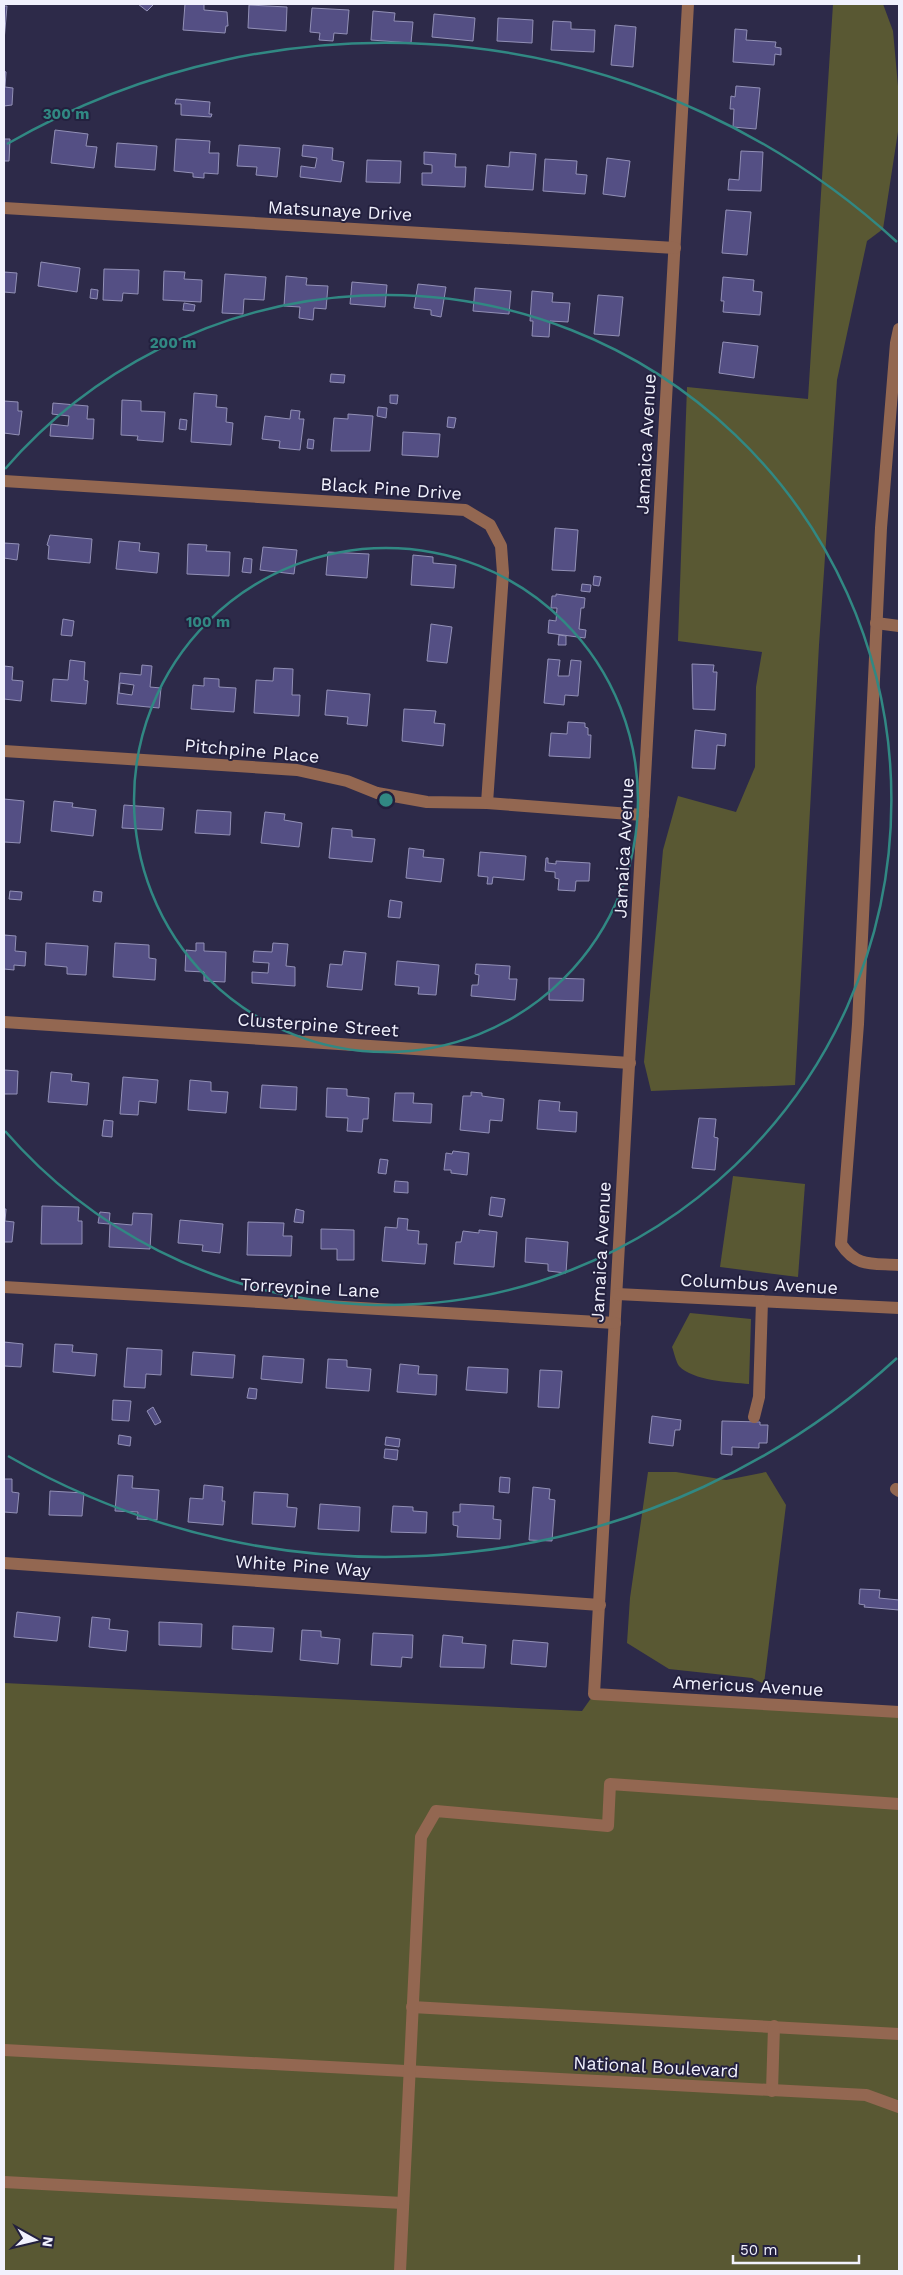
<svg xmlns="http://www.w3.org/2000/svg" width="903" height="2275" font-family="'Work Sans',sans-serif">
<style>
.green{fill:#595833}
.building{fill:#544f84;stroke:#9290b6;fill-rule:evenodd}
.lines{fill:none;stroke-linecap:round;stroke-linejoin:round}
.minor{stroke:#936751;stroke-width:12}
.ring{fill:none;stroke:#318883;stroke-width:2.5}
.labels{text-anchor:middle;stroke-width:4;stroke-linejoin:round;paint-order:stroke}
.street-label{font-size:18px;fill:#f1f1fd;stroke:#23203e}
.centre{fill:#318883;stroke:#23203e;stroke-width:2.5}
.ring-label{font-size:15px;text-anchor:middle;font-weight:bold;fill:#318883;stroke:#23203e;stroke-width:4;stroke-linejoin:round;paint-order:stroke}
</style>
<rect width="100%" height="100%" fill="#2d2a49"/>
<g class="green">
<polygon points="833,4 883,4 893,31 899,97 899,125 883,229 867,241 837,380 819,645 795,1085 651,1091 644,1062 663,850 678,796 736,812 755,767 756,687 762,652 678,641 687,387 808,399"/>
<polygon points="733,1176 805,1184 798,1277 720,1267"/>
<path d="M690,1313L751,1319L749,1384C730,1382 693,1381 679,1366C676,1362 674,1352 672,1347Z"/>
<polygon points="648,1472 676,1472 726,1480 766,1472 786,1505 764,1684 752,1678 669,1669 627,1643 630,1598"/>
<polygon points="4,1683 582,1711 594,1694 899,1712 899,2271 4,2271"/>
</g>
<g class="building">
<polygon points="138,4 154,4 147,11"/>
<polygon points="185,4 204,4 204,10 227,12 228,26 226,26 225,33 183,30"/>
<polygon points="249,5 287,7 286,31 248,28"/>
<polygon points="4,6 7,6 4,41"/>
<polygon points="312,8 349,10 347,34 334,33 333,41 319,40 320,33 310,32"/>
<polygon points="373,11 395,13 394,21 413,22 411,43 371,40"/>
<polygon points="434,14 475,18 473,41 432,37"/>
<polygon points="498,18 533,20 532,43 497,41"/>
<polygon points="553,21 571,22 571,29 595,30 594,52 551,50"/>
<polygon points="615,25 636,27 633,67 611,65"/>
<polygon points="735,29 747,30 746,40 776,42 775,47 781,48 781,55 775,54 774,65 733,62"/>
<polygon points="4,71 6,72 5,87 13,88 12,105 4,106"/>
<polygon points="736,86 760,88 756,129 733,127 734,109 730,109 731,96 735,97"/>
<polygon points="176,99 210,102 209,114 212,114 211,117 181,115 181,104 175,104"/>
<polygon points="55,130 88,134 86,146 97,147 94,168 51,163"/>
<polygon points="4,139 10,139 9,161 4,161"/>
<polygon points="176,139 210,141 209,153 219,153 218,174 204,173 204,178 193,177 193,173 174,171"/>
<polygon points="117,143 157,146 155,170 115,167"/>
<polygon points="239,145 280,148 277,177 256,175 257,167 237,166"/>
<polygon points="303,145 333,148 332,160 344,162 341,182 300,177 301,166 315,168 317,158 302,156"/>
<polygon points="741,151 763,152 761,191 728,190 729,179 739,180"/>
<polygon points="424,152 456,154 455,167 466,167 465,187 422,185 422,173 432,173 432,165 424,164"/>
<polygon points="510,152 536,154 533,190 485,187 487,165 509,167"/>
<polygon points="607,158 630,161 625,197 603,194"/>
<polygon points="545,159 577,161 576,174 587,175 585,194 543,191"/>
<polygon points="367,160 401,161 400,183 366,182"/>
<polygon points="726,210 751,212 747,255 722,253"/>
<polygon points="41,262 80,268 77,292 38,286"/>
<polygon points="104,269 139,270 138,294 123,293 122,301 103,300"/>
<polygon points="164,271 185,272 184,279 202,280 201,302 163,300"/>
<polygon points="4,272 17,273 15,293 4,292"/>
<polygon points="225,274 266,277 264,300 244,299 243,314 222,313"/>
<polygon points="286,276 307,278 306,285 328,286 326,309 314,308 313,320 299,318 300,307 284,306"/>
<polygon points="723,277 754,280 753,291 762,292 760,315 723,312 724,301 721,301"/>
<polygon points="352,282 387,285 385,307 350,304"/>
<polygon points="418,284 446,287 441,317 431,315 431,310 414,308"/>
<polygon points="475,288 511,291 509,314 473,311"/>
<polygon points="91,289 98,290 97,299 90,298"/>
<polygon points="532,291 553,293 552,302 570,303 568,322 550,321 549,337 532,336 533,321 530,321"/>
<polygon points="598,295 623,297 619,336 594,334"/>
<polygon points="184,303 195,305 194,311 183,310"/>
<polygon points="723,342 758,346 754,378 719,373"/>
<polygon points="331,374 345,375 344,383 330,382"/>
<polygon points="194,393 217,395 216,407 227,408 226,422 233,423 231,445 191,442"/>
<polygon points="390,395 398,395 397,404 390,403"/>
<polygon points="122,400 141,401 141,411 165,412 163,442 137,440 138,436 121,435"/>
<polygon points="4,401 18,402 18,411 22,411 19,435 4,433"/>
<polygon points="53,403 88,406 87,419 94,419 93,439 50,436 51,424 68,426 69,416 52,414"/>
<polygon points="378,407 387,408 386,418 377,416"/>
<polygon points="291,410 300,411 299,419 304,419 300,450 279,448 280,441 262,439 265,416 290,419"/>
<polygon points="348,414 373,416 370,451 331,451 334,418 348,419"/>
<polygon points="448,417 456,418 454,428 447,427"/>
<polygon points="180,419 187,420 186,430 179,429"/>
<polygon points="403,432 440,434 438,457 402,455"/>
<polygon points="308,439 314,440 313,449 307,448"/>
<polygon points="555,528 578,530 575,571 552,570"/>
<polygon points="50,535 92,539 90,563 48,559 49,546 47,545"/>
<polygon points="119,541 140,543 139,551 159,553 157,573 116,569"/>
<polygon points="4,543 19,544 17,560 4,558"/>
<polygon points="188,544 207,545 206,551 230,552 229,576 187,574"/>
<polygon points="263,547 297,550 294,574 260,570"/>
<polygon points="328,552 369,554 367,578 326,575"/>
<polygon points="413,555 433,557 433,563 456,565 454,588 411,585"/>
<polygon points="244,558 252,559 251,573 242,572"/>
<polygon points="594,576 601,577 599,586 593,585"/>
<polygon points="582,584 591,585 590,592 581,591"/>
<polygon points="556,594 585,598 584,608 581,608 579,629 586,630 585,638 548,633 549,620 556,621 557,608 551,608 552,596 556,596"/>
<polygon points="63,619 74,621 72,636 61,635"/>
<polygon points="431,624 452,627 447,663 427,661"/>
<polygon points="559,635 566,636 566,645 558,645"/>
<polygon points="548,659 560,660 558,676 569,676 571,660 581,661 578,696 565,695 564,705 544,703"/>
<polygon points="70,660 85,662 84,680 88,681 86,704 51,701 53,679 68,680"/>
<polygon points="692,664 714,665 713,672 717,672 715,710 693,709"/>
<path d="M142,665L152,666L150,687L161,688L159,708L117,704L120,673L141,675ZM120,683L134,685L132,695L119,693Z"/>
<polygon points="4,666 13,667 12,680 23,681 21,701 4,699"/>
<polygon points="274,668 293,669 292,695 300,695 299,716 254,713 256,680 273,681"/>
<polygon points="204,678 219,679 219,687 236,688 234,712 191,709 193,685 204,686"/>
<polygon points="327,690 370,694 367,726 347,724 348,717 325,715"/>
<polygon points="404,709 436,711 434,723 445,724 443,746 402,741"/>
<polygon points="568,722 585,723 585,727 588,728 588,735 591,735 590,758 549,756 551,733 567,734"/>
<polygon points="695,730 726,734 725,746 717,745 715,769 692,768"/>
<polygon points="4,799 24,801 20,843 4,842"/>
<polygon points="54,801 73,803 72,807 96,810 93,836 51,831"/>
<polygon points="124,805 164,808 162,830 122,828"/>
<polygon points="197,810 231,812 230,835 195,833"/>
<polygon points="265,812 285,814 284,820 302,823 299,847 261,843"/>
<polygon points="332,828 352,830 352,837 375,839 372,862 329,858"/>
<polygon points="409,848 424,850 423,857 444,859 441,882 406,878"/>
<polygon points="480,852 526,856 524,880 493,877 492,884 487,884 488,877 478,876"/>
<polygon points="546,858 548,858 548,863 556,864 556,861 590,863 589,881 576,881 575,891 558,890 559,879 555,878 555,872 545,871"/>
<polygon points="10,891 22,892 21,900 9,899"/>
<polygon points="94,891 102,892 101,902 93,901"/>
<polygon points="390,900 402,902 400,918 388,917"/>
<polygon points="4,935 16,936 15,951 26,952 25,966 14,965 14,970 4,969"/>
<polygon points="46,943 88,946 86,975 67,974 67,967 45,965"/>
<polygon points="115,943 149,945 149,958 156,959 155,980 113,977"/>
<polygon points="196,943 204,943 204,951 226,952 225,982 204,981 204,972 185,971 186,950 196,951"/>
<polygon points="273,943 288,944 286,966 295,967 295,986 252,983 252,972 268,973 269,963 253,962 254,951 272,952"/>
<polygon points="344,951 366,953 362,990 327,987 330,964 342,965"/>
<polygon points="397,961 439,965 436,995 418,994 419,987 395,985"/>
<polygon points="476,964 510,966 509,979 517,979 515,1000 471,996 472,985 478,985 479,975 475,974"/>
<polygon points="549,978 584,979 583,1001 549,1000"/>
<polygon points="4,1070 18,1071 17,1094 4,1094"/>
<polygon points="51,1072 72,1074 71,1081 89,1083 87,1105 48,1102"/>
<polygon points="123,1077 158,1080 156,1103 139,1101 138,1115 120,1114"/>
<polygon points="190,1080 211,1082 211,1091 228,1092 226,1113 188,1110"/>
<polygon points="262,1085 297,1087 296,1110 260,1108"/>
<polygon points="327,1088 347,1089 347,1096 369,1098 368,1119 363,1119 362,1132 347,1131 348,1118 326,1117"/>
<polygon points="471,1092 482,1093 482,1096 504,1099 502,1121 490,1120 489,1133 460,1130 463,1096 471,1096"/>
<polygon points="395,1093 414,1093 413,1103 432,1104 431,1123 393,1121"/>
<polygon points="539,1100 560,1102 559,1111 577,1112 576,1132 537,1129"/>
<polygon points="699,1118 716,1119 714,1137 718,1138 715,1170 692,1168"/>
<polygon points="104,1120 113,1121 112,1137 102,1136"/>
<polygon points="453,1151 469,1153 467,1175 451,1173 451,1170 444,1170 446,1153 452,1154"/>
<polygon points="380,1159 388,1160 386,1174 378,1173"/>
<polygon points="395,1181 408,1182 408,1193 394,1192"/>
<polygon points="491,1197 505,1199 502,1217 489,1215"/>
<polygon points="42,1206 79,1207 78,1221 82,1221 82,1244 41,1244"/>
<polygon points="4,1209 6,1209 5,1221 14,1222 12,1242 4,1242"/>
<polygon points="296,1209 304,1211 303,1223 294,1222"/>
<polygon points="100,1212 110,1213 109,1224 98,1223"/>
<polygon points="133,1213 152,1214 150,1249 109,1247 110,1223 132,1225"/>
<polygon points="398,1218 408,1219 407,1230 419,1231 418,1244 427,1244 425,1264 382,1261 385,1227 397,1228"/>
<polygon points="180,1220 223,1224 220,1253 202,1251 203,1245 178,1243"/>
<polygon points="248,1222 284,1223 283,1236 292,1236 291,1256 247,1255"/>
<polygon points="321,1229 354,1230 354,1260 337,1260 337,1249 321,1249"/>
<polygon points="479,1230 497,1232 494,1267 454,1264 456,1242 461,1242 463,1231 479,1233"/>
<polygon points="526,1238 568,1242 566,1273 548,1271 548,1264 525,1262"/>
<polygon points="4,1342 23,1344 21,1367 4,1366"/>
<polygon points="55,1344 73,1345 72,1352 97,1354 95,1376 53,1372"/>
<polygon points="127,1348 162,1350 161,1375 146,1374 145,1388 124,1387"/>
<polygon points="193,1352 235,1355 233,1378 191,1375"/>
<polygon points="263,1356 304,1359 302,1383 261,1379"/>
<polygon points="328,1359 347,1360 347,1367 371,1369 369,1391 326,1388"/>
<polygon points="400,1364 419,1366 418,1374 437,1375 436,1395 397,1392"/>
<polygon points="468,1367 508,1369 507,1393 466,1390"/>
<polygon points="540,1370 562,1371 559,1408 538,1407"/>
<polygon points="249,1388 257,1389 256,1399 247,1398"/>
<polygon points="113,1400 131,1401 129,1421 112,1420"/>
<polygon points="153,1407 161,1422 155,1425 147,1411"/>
<polygon points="652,1416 681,1420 680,1430 675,1430 673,1446 649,1443"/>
<polygon points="722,1421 760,1422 760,1425 768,1425 767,1443 759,1443 759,1448 732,1447 732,1455 721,1454"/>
<polygon points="119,1435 131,1437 130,1446 118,1444"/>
<polygon points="386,1437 400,1439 399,1447 385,1445"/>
<polygon points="385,1449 398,1450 397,1460 384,1458"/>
<polygon points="118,1475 133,1476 132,1488 159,1490 157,1520 137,1519 138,1512 115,1511"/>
<polygon points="500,1477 510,1478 509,1493 499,1492"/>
<polygon points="4,1479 12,1479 12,1492 19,1493 17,1513 4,1512"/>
<polygon points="204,1485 223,1487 222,1501 225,1501 223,1525 188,1522 190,1498 203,1499"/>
<polygon points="533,1487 550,1489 549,1499 555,1500 552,1541 529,1540"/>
<polygon points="50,1491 84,1493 82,1516 49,1515"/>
<polygon points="254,1492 288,1494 287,1507 297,1508 295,1527 252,1524"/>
<polygon points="320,1504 360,1507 359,1531 318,1529"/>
<polygon points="460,1504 494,1506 493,1519 501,1520 500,1539 457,1537 458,1526 453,1525 453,1512 460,1512"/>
<polygon points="393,1506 413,1507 413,1511 427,1512 426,1533 391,1532"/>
<polygon points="860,1589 880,1590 879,1598 899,1600 899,1610 864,1607 865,1605 859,1604"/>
<polygon points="17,1612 60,1617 57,1641 14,1637"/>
<polygon points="92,1617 110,1619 109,1629 128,1631 126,1651 89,1647"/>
<polygon points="159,1622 202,1624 201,1647 159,1645"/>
<polygon points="233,1626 274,1628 272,1652 232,1649"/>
<polygon points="302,1630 321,1631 321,1637 340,1639 338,1664 300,1660"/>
<polygon points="373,1633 413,1635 412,1658 402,1657 401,1667 371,1665"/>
<polygon points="443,1635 463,1637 462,1643 486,1645 484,1668 440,1667"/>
<polygon points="513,1640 548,1643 546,1667 511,1664"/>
</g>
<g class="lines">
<g class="minor">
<polyline points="688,4 594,1694 899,1712"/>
<polyline points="4,208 675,248"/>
<path d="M899,329L896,343L881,528L858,1024L841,1244C857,1268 873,1263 899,1265"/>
<polyline points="4,481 465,510 490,525 501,546 503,573 487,803"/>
<polyline points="876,623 899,626"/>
<polyline points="4,751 297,770 347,781 377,793 427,802 487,803 643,815"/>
<polyline points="4,1022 630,1063"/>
<polyline points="4,1287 615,1323"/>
<polyline points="617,1294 899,1308"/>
<polyline points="754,1417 759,1397 762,1301"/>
<polyline points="896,1489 899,1491"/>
<polyline points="4,1563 600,1605"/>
<polyline points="412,2007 899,2034"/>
<polyline points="4,2050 866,2095 899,2107"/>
<polyline points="772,2091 774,2026"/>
<polyline points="4,2182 403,2203"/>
<polyline points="400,2271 421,1837 436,1811 608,1826 610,1784 899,1804"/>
</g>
</g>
<g class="ring">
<circle cx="386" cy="800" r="252"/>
<path d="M5 469A505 505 0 1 1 5 1131"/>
<path d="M897 1358A757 757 0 0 1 8 1456M7 144A757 757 0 0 1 897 242"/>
</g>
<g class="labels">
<g class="street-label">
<text transform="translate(340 211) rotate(3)" y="6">Matsunaye Drive</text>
<text transform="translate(646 444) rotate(-87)" y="6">Jamaica Avenue</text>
<text transform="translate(391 489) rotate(4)" y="6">Black Pine Drive</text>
<text transform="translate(252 751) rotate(5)" y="6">Pitchpine Place</text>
<text transform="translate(624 848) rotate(-87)" y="6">Jamaica Avenue</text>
<text transform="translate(318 1025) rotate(4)" y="6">Clusterpine Street</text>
<text transform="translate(601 1252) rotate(-87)" y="6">Jamaica Avenue</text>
<text transform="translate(759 1284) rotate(3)" y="6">Columbus Avenue</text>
<text transform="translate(310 1288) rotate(3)" y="6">Torreypine Lane</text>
<text transform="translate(303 1566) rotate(4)" y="6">White Pine Way</text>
<text transform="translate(748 1686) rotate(3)" y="6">Americus Avenue</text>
<text transform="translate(656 2067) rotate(3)" y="6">National Boulevard</text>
</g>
</g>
<circle cx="386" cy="800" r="8" class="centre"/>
<g class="ring-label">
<text x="66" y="119">300 m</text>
<text x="173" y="348">200 m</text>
<text x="208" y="627">100 m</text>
</g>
<rect width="903" height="2275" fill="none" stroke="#f1f1fd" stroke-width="10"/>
<g transform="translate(35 2240) rotate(98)" stroke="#23203e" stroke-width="4" paint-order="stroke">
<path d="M0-4L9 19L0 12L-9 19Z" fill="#f1f1fd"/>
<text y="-8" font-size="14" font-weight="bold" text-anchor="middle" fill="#f1f1fd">N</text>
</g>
<path d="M733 2255v8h126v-8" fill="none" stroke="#f1f1fd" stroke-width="2.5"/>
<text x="740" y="2255" font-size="15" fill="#f1f1fd" stroke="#23203e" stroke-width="4" paint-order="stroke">50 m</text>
</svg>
